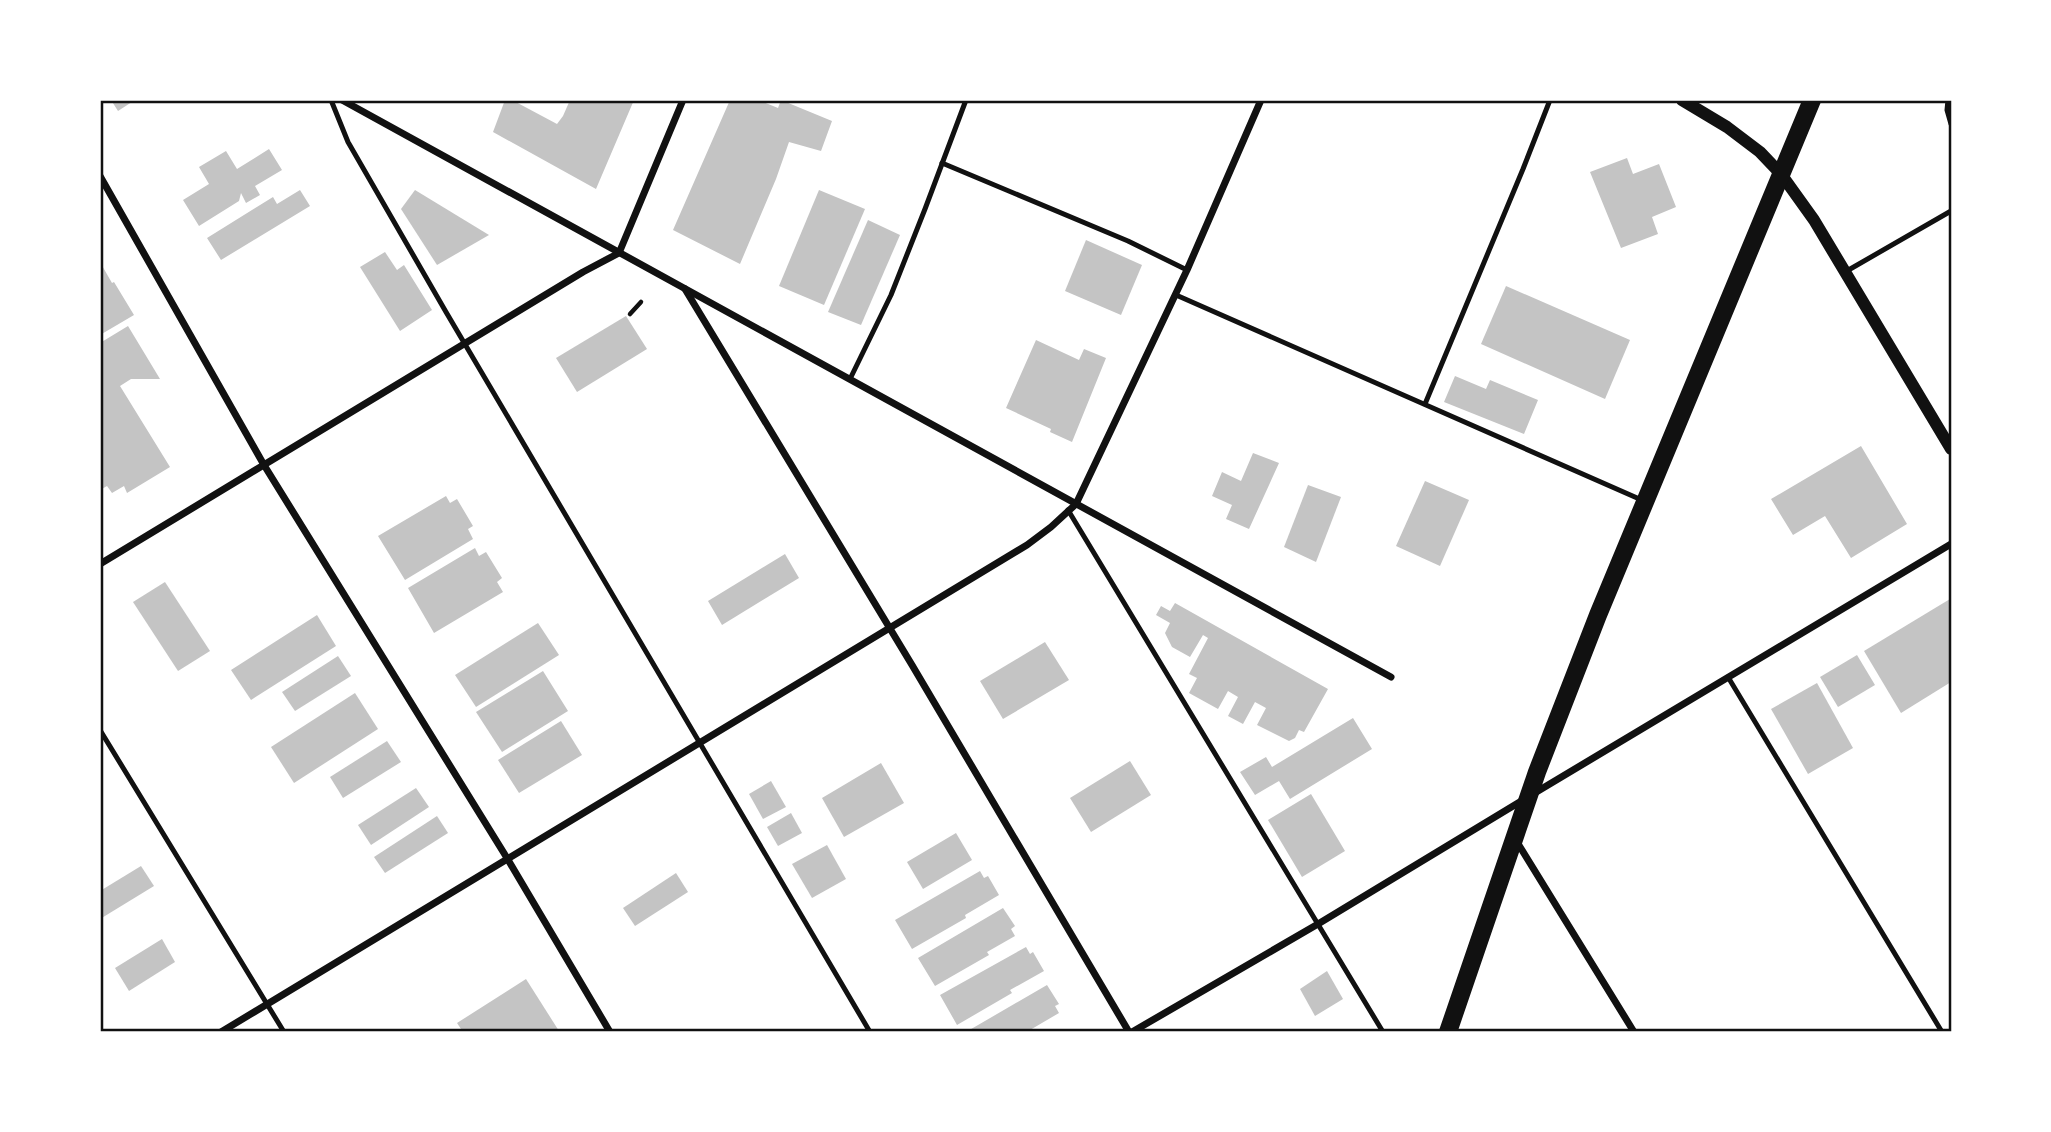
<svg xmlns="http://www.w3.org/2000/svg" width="2051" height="1132" font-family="Manrope,sans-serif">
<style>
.building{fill:#c4c4c4}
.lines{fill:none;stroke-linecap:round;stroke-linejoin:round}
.path{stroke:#111;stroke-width:4.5}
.service{stroke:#111;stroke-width:5}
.minor{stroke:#111;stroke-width:7}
.tertiary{stroke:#111;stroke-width:12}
.primary{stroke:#111;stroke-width:18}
.neatline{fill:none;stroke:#111;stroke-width:2.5}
</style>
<rect width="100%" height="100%" fill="#fff"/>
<g class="building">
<polygon points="111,100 135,100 118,111"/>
<polygon points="505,100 512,100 557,124 563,116 570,100 634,100 596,189 493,132"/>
<polygon points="730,100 758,100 778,108 781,100 832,121 821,151 789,142 776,179 740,264 673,230"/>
<polygon points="269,149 282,170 255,186 260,195 246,203 241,193 239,201 199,226 183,200 209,184 199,167 226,151 237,169"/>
<polygon points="1627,158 1633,174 1659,164 1676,207 1652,217 1658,234 1621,248 1590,172"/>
<polygon points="300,190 310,206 221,260 207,238 273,197 277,204"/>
<polygon points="415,190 489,235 437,265 401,209"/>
<polygon points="819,190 865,209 824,305 779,286"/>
<polygon points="868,220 900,235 861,325 828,312"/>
<polygon points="1086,240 1142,265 1121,315 1065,291"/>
<polygon points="385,252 397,270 404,265 432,310 400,331 360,267"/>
<polygon points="100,262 112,283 114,282 134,315 100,335"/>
<polygon points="1506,286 1630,340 1605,399 1481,344"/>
<polygon points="626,316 647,349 577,392 556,358"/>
<polygon points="128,326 160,379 131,379 120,386 170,467 127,493 124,486 112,493 107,486 100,490 100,343"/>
<polygon points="1036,340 1079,360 1084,349 1106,358 1072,442 1050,432 1051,429 1006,408"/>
<polygon points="1455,376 1486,389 1490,380 1538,400 1524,434 1444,402"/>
<polygon points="1861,446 1907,524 1851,558 1825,516 1793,535 1771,499"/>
<polygon points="1253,453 1279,463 1249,529 1226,519 1232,505 1212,496 1222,472 1241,481"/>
<polygon points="1425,481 1469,500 1440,566 1396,546"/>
<polygon points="1308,485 1341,497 1316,562 1284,547"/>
<polygon points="446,496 450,503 457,499 473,526 468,529 473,539 405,580 378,536"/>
<polygon points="475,548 479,556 486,552 502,578 497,582 503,592 434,633 408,588"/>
<polygon points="785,554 799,578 722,625 708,601"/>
<polygon points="165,582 210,651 178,671 133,602"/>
<polygon points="1950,599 1951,682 1901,713 1864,651"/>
<polygon points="1175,603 1328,689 1304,732 1299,730 1295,738 1289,741 1257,725 1266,708 1255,702 1243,724 1228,716 1238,697 1228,691 1218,709 1189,693 1197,678 1189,674 1208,638 1203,635 1190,657 1172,647 1165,633 1170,623 1156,615 1161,606 1170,611"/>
<polygon points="317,615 336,646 251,700 231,670"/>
<polygon points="538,623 559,655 476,707 455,675"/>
<polygon points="1045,642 1069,680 1003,719 980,681"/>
<polygon points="1857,655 1875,685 1838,707 1820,677"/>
<polygon points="338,656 351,676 295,711 282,692"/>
<polygon points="543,671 568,711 502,752 476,712"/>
<polygon points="1817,683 1853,748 1808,774 1771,709"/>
<polygon points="355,693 378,729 294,783 271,747"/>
<polygon points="1353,718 1372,749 1290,799 1279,781 1255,795 1240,772 1266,757 1272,767"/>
<polygon points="561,721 582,755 519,793 498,760"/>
<polygon points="387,741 401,762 343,798 330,777"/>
<polygon points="1130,761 1151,795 1091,832 1070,798"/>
<polygon points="881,763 904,803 844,837 822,798"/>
<polygon points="771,781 786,807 763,819 749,794"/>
<polygon points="416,788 429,807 371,845 358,825"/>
<polygon points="1311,794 1345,851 1302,877 1268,820"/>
<polygon points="791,813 802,833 778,846 767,827"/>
<polygon points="437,816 448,833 385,873 374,857"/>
<polygon points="956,833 972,860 923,889 907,862"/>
<polygon points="827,845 846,879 812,898 792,864"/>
<polygon points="141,866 154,886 100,919 100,891"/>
<polygon points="980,871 984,878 988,876 999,895 965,915 966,918 912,949 895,920"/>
<polygon points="676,873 688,892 635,926 623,908"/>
<polygon points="1003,908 1015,926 1011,929 1015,936 987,952 989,955 935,986 918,958"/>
<polygon points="162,939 175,962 129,991 115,968"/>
<polygon points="1026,947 1030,954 1033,952 1044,971 1010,990 1012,993 957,1025 940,995"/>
<polygon points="1327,971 1343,999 1315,1016 1300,989"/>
<polygon points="526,979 559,1031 463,1032 457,1023"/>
<polygon points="1047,985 1059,1004 1055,1006 1059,1013 1030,1030 1032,1032 966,1032"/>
</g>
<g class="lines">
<polyline class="path" points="630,314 641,302"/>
<g class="service">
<polyline points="331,100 348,142 446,312 870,1032"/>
<polyline points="1948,100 1947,110 1951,124"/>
<polyline points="942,163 1128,241 1187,270"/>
<polyline points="1845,272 1951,211"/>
<polyline points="1176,295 1644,501"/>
<polyline points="850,379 891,295 925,209 966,100"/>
<polyline points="1425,404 1523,169 1550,100"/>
<polyline points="1068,510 1383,1032"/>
<polyline points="1728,677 1942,1032"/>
<polyline points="100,730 284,1032"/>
</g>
<g class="minor">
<polyline points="342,100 1391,677"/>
<polyline points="100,176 264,465 507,858 610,1032"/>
<polyline points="685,289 912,665 1129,1032"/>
<polyline points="100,564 583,272 619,253 683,100"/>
<polyline points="1533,794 1951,544"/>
<polyline points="1517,842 1634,1032"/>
<polyline points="221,1032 1027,545 1051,527 1076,504 1187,270 1261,100"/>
<polyline points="1132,1032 1318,924 1523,800"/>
</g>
<polyline class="tertiary" points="1682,100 1727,127 1760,152 1781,174 1814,220 1951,449"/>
<polyline class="primary" points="1448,1032 1537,772 1598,615 1812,100"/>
</g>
<rect width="2051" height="1132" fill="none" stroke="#ffffff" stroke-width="203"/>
<rect x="102" y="102" width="1848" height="928" class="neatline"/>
</svg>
